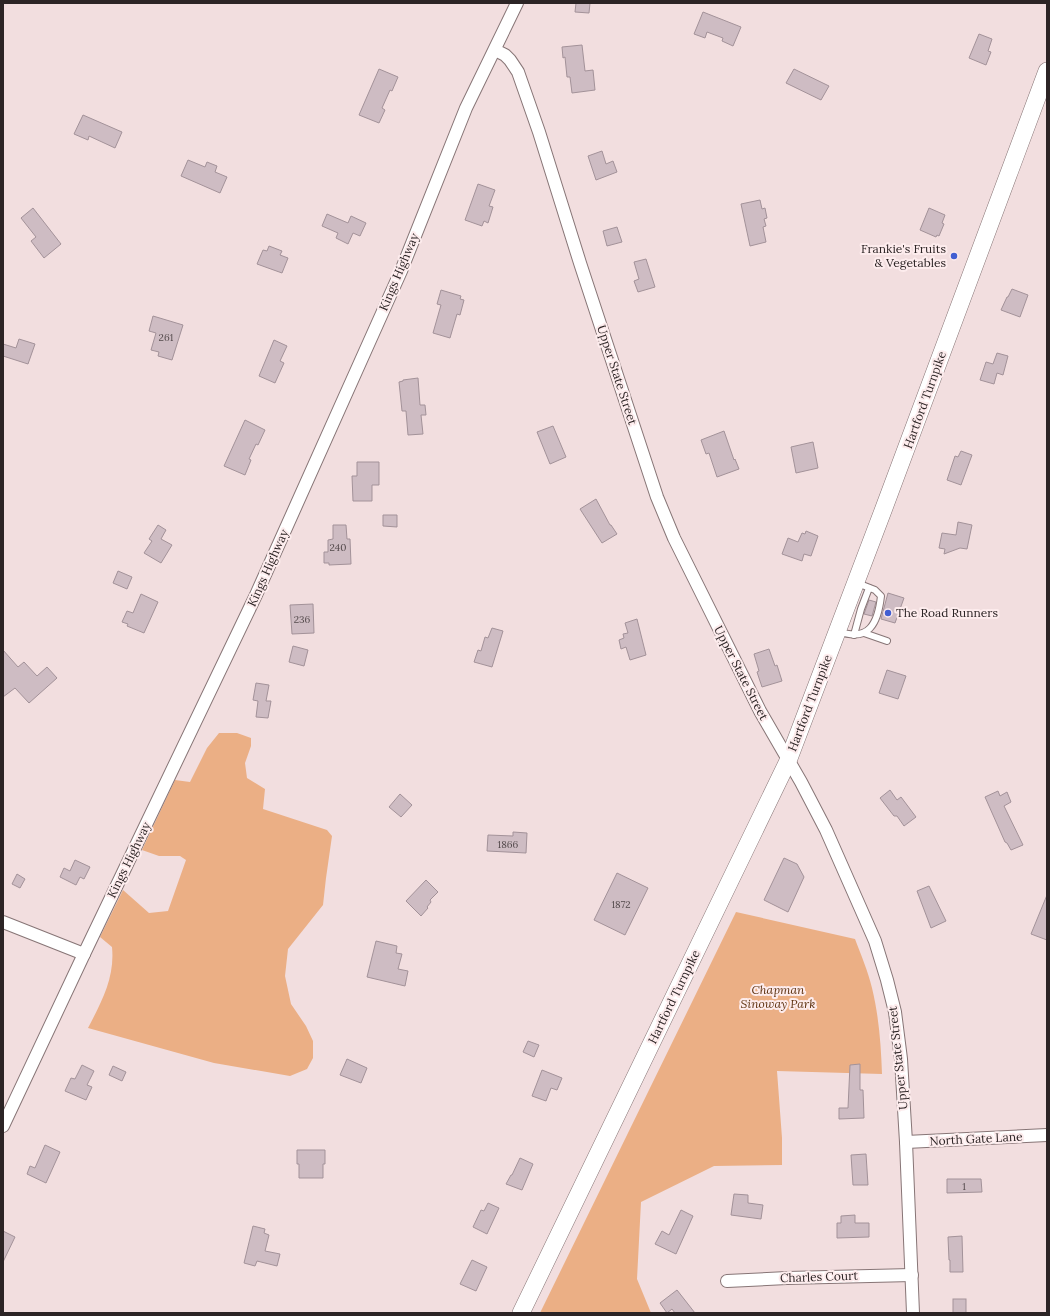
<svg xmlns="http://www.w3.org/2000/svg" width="1050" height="1316" font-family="Lora,serif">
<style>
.green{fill:#ebaf85}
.building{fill:#cebcc3;stroke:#a39299}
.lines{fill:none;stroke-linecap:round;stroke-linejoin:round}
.lane-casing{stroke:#877576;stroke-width:8}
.street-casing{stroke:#877576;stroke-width:14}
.secondary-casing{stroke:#877576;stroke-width:18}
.lane{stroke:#fff;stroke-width:6}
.street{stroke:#fff;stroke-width:12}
.secondary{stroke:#fff;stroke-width:17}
.poi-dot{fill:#415fd2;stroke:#fdeced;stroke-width:1.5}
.labels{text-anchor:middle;stroke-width:4;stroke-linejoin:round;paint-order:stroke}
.number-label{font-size:10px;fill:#544a4c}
.poi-label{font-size:12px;fill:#2c2425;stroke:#fdeced;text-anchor:end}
.street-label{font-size:12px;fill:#2c2425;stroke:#fdeced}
.park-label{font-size:12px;font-style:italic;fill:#603412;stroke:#fdeced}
</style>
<rect width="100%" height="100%" fill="#f2dedf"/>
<g class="green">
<path d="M219,733H237L251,738V746L245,763L247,778L265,789L263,809L327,830L332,836L326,878L323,905L288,949L285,976L291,1004L306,1026L313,1041V1058L307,1069L290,1076L214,1063L88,1028C102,1001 115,977 112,947L100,937L123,890L149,913L168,911L186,860L180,856H159L142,850L175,780L190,782L207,748Z"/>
<path d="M736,912L855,939C861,955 868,971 872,988C879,1017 881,1045 882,1074L777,1071L782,1138V1165L714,1166L641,1202L637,1279L651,1313H540Z"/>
</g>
<g class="building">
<polygon points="576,3 590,3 589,13 575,12"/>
<polygon points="703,12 741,27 733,46 722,41 723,38 707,32 705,38 694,34"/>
<polygon points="979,34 992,39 988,51 991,52 986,65 969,58"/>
<polygon points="582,45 585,71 593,70 595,90 572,93 570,77 567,77 565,57 563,58 562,47"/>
<polygon points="379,69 398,77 392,91 390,90 382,108 385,110 379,123 359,115"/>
<polygon points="794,69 829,86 821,100 786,83"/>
<polygon points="83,115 122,132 115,148 89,136 88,140 74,134"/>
<polygon points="602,151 606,164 613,161 617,172 596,180 588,156"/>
<polygon points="188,160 205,167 207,162 217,166 215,172 227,177 220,193 181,176"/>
<polygon points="478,184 495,190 489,206 493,207 488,223 484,221 482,226 465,220"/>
<polygon points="760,200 762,209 765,208 767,218 764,219 766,226 763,227 766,242 750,246 741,204"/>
<polygon points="33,208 61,244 44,258 31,241 36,237 21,218"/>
<polygon points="929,208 945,215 942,223 944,224 939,236 937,235 936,237 920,230"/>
<polygon points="327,214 348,223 351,216 366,223 360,236 353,233 348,244 336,238 338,233 322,226"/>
<polygon points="617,227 622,242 607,246 603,231"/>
<polygon points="269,246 282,251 280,255 288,258 282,273 257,264 263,250 267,251"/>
<polygon points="646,259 655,287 638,292 634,281 639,279 634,262"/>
<polygon points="1012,289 1028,295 1020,317 1001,310 1007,297 1008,297"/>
<polygon points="441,290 461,296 460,299 464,300 460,315 457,314 450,338 433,333 441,305 437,304"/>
<polygon points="153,316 183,325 172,360 158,356 159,352 151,350 156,333 149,331"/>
<polygon points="19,339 35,344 28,364 3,356 3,344 16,348"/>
<polygon points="274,340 287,346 280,361 284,363 275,383 259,376"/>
<polygon points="997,353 1008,356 1003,375 997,373 994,384 980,380 986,362 993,364"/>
<polygon points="418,378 420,405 425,405 426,415 421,415 423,434 408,435 406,411 402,411 399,382 403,381 403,380"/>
<polygon points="245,420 265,430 258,445 256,444 249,459 251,460 245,475 224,466"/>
<polygon points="553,426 566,457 550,464 537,432"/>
<polygon points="724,431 734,460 735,459 739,469 717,477 709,453 706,454 701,440"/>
<polygon points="813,442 818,468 796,473 791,447"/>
<polygon points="961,451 972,455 961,485 947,480 955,456 958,457"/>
<polygon points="357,462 379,462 379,485 372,485 372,501 353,501 352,476 357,476"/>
<polygon points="596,499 610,525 611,525 617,534 602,543 580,509"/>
<polygon points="383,515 397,515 397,527 383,526"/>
<polygon points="958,522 972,525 967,549 960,548 944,554 945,549 939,548 942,533 956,535"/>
<polygon points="158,525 166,530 161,539 172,545 161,563 144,553 152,541 149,539"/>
<polygon points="333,525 346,525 347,539 350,539 351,564 329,565 329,563 324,563 324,552 328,552 328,540 333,539"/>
<polygon points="806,531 818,536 811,556 804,554 802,561 782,554 788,538 798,542 802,533 805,534"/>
<polygon points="118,571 132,577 127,589 113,583"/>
<polygon points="888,593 904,598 895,623 881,619"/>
<polygon points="141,594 158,602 144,633 127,626 128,624 122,622 127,611 133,613"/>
<polygon points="869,600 876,602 872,616 864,614"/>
<polygon points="313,604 314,633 292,634 290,605"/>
<polygon points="637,619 646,655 630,660 626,647 621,649 619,640 624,638 623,634 628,633 625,623"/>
<polygon points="492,628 503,631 492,667 474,662 478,650 481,651 485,637 488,638"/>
<polygon points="293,646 308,650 304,666 289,662"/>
<polygon points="769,649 775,666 777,665 782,681 762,687 757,672 759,671 754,654"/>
<polygon points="3,650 18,667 24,662 37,676 47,667 57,678 29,703 15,688 3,697"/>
<polygon points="887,670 906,676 898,699 879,693"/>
<polygon points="256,683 269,685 266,701 271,701 268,718 256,717 258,701 253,700"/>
<polygon points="890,790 897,800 901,797 916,817 904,826 897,816 894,816 880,798"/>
<polygon points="998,791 1000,796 1007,792 1011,802 1004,806 1023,845 1011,850 1007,843 1005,842 985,797"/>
<polygon points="400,794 412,805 401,817 389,807"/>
<polygon points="513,832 527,833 526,853 487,851 488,835 513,836"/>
<polygon points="784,858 797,864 804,877 788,912 764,900"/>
<polygon points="75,860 90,867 84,879 80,877 76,885 60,877 64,868 70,871"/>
<polygon points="617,873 648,888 625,935 594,920"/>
<polygon points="17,874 25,879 20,888 12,884"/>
<polygon points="426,880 438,892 430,900 431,902 427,907 428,908 421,916 406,901"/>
<polygon points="929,886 946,921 931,928 917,891"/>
<polygon points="1047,895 1047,940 1031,934"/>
<polygon points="376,941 397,946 396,953 402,954 398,969 408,971 405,986 367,977"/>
<polygon points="528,1041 539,1045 534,1057 523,1052"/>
<polygon points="347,1059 367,1068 361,1083 340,1075"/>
<polygon points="860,1064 860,1090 863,1090 864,1118 839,1119 839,1108 848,1108 850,1065"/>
<polygon points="82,1065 94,1071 87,1085 92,1087 86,1100 65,1091 71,1078 75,1079"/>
<polygon points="113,1066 126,1072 122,1081 109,1075"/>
<polygon points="542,1070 562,1078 557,1090 551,1088 546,1101 532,1096"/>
<polygon points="45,1145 60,1152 46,1183 27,1174 30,1166 35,1168"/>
<polygon points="297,1150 325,1150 325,1164 323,1164 323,1178 299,1178 299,1164 297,1164"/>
<polygon points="866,1154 868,1185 853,1185 851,1155"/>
<polygon points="520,1158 533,1164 522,1190 506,1184 511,1175 512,1175"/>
<polygon points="947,1179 981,1179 982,1192 947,1193"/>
<polygon points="734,1194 748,1195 748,1203 763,1205 761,1219 731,1215"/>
<polygon points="488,1203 499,1208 487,1234 473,1227 481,1210 484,1211"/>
<polygon points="681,1210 693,1216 676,1254 655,1244 662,1231 669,1235"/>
<polygon points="855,1215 855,1223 869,1223 869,1237 837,1238 837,1223 841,1223 841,1216"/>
<polygon points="253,1226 265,1229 264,1233 269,1235 265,1251 280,1254 277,1266 257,1261 255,1266 244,1263"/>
<polygon points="3,1231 15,1237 3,1262"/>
<polygon points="962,1236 963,1272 950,1272 950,1260 949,1260 948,1237"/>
<polygon points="472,1260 487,1267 476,1291 460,1284"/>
<polygon points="677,1290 695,1313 675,1313 672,1309 667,1313 660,1303"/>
<rect x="953" y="1299" width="13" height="14"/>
</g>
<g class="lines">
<g class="lane-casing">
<g id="lane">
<path d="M838,631C869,643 878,623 881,596L875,590L857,583"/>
<polyline points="864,633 887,641"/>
<polyline points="854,635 861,609 869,588"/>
</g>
</g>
<g class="street-casing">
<g id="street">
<polyline points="495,50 505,55 510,60 518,72 539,132 580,263 657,497 674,538 760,711 801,782 826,830 875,941 887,980 895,1012 901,1059 906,1142 913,1313"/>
<polyline points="3,922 84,954"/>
<polyline points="3,1126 84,954 256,595 401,271 466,108 517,3"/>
<polyline points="906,1142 1047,1135"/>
<polyline points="727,1281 787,1278 912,1275"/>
</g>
</g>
<g class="secondary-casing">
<polyline id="secondary" points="521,1313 788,761 884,508 1047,71"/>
</g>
<use href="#lane" class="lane"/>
<use href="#street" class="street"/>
<use href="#secondary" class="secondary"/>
</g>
<g class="poi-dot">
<circle cx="954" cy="256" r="4"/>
<circle cx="888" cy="613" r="4"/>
</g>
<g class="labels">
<g class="number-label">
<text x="166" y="341">261</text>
<text x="338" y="551">240</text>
<text x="302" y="623">236</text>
<text x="508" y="848">1866</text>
<text x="621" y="908">1872</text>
<text x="964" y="1190">1</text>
</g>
<g class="poi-label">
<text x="946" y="253">Frankie's Fruits<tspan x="946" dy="14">&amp; Vegetables</tspan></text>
<text x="896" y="617" text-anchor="start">The Road Runners</text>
</g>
<g class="street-label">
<text transform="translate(399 272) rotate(-67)" y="4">Kings Highway</text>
<text transform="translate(617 375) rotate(72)" y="4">Upper State Street</text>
<text transform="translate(925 400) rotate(-70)" y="4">Hartford Turnpike</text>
<text transform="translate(268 568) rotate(-66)" y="4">Kings Highway</text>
<text transform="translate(741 673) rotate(63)" y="4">Upper State Street</text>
<text transform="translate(810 703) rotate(-69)" y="4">Hartford Turnpike</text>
<text transform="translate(129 860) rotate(-64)" y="4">Kings Highway</text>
<text transform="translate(674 997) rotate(-64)" y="4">Hartford Turnpike</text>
<text transform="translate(898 1058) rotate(-96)" y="4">Upper State Street</text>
<text transform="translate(976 1139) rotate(-3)" y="4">North Gate Lane</text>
<text transform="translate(819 1277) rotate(-2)" y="4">Charles Court</text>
</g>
<g class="park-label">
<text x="778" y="994">Chapman<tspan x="778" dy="14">Sinoway Park</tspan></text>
</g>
</g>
<rect width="1050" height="1316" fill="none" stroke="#2c2425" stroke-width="8"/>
</svg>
